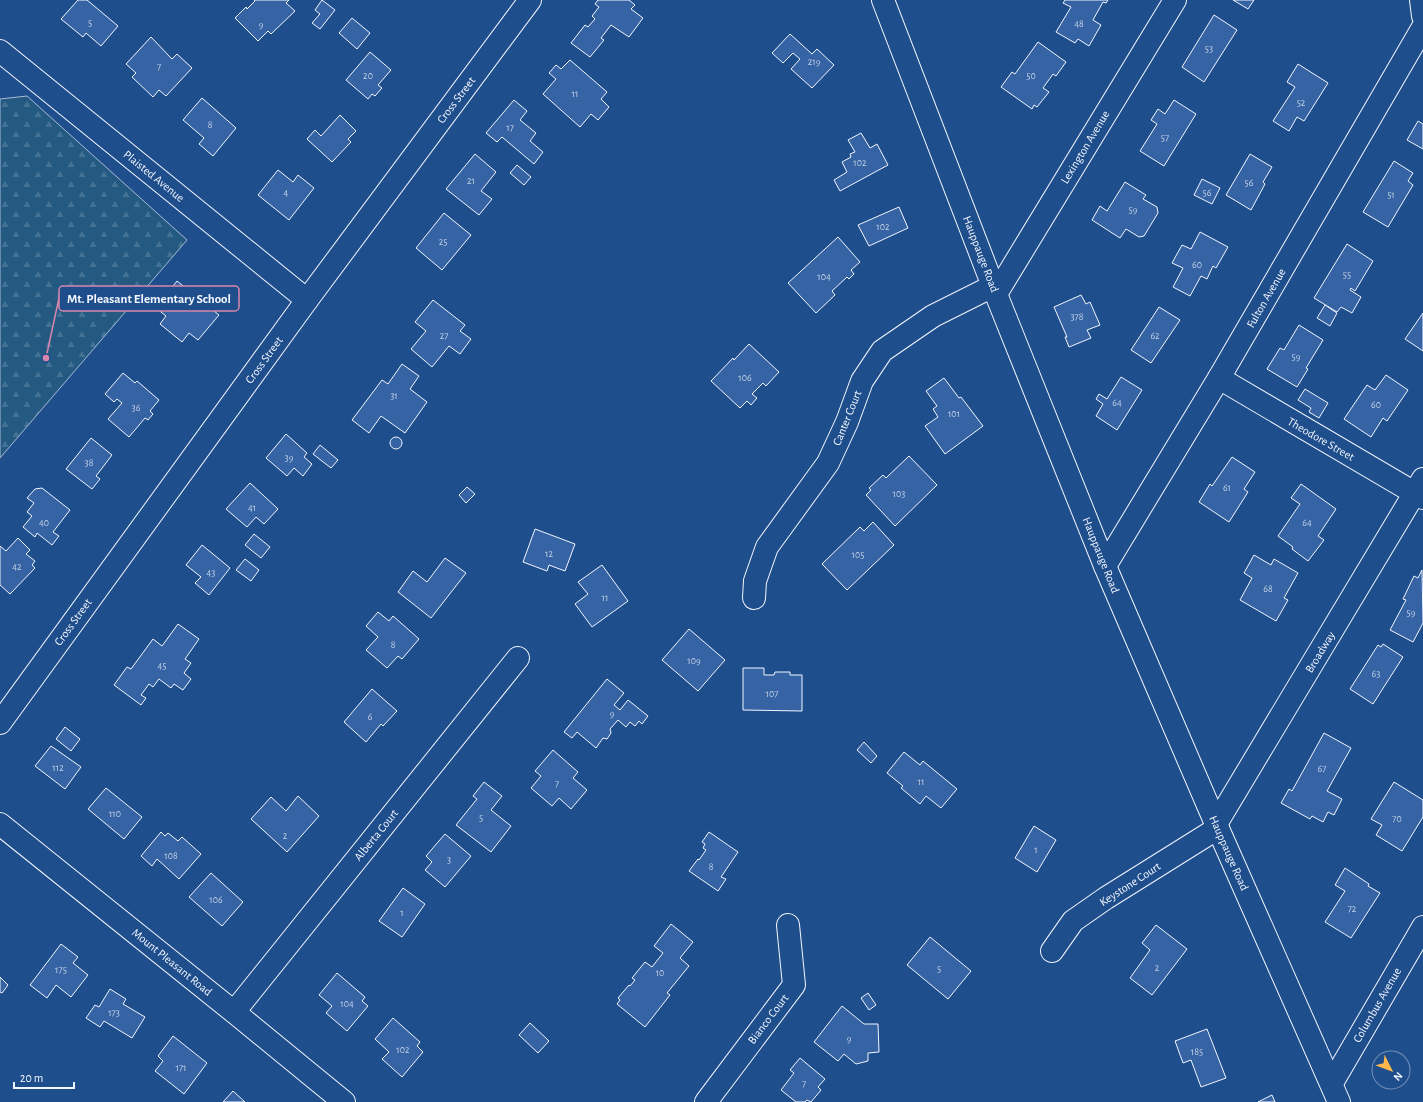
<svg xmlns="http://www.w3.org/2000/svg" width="1423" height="1102" font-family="'Alegreya Sans',sans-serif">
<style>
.forest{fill:url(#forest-firs);stroke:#a8bbd7}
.building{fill:#3563a3;stroke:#f2f6ff}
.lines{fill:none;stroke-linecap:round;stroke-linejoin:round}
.minor-casing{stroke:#f2f6ff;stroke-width:24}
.major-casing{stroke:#f2f6ff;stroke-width:24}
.minor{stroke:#1f4e8c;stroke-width:22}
.major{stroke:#1f4e8c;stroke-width:22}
.labels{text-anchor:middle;stroke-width:3;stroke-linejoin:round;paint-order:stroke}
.number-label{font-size:10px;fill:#c3d1e8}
.street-label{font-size:12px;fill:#f2f6ff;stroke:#1f4e8c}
.leader{fill:none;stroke:#da87ad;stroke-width:1.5}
.callout-dot{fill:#da87ad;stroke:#1f4e8c;stroke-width:1.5}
.callout{fill:#1f4e8c;stroke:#da87ad;stroke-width:1.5}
.callout-label{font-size:13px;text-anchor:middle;font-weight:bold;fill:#f2f6ff}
</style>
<defs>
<pattern id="forest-firs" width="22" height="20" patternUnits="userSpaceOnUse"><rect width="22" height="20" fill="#245a82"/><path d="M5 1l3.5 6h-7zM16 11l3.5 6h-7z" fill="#447295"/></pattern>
</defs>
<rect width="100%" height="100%" fill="#1f4e8c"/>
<polygon class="forest" points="27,96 187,240 0,458 0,99"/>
<g class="building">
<polygon points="78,0 87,0 118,26 101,46 86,33 83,37 61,19"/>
<polygon points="254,0 289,0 286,3 295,11 271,34 268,31 258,41 235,18 246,7 247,9 255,1"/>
<polygon points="322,0 335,10 320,29 312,23 320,14 315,10"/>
<polygon points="598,0 629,0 635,5 631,9 643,18 629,37 611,25 601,38 604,40 590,57 571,43 585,25 588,27 595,19 592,16 599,7 595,4"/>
<polygon points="1065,0 1108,0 1106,3 1103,2 1093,20 1101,25 1089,46 1078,39 1075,43 1056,32 1071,7 1063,3"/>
<polygon points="1233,0 1254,0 1248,9"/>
<polygon points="1214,15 1237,30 1204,82 1182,67"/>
<polygon points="352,18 370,33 357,49 339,33"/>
<polygon points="790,34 812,54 817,49 834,65 812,88 791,69 800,59 793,53 783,63 772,53"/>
<polygon points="151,37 172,59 177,54 192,68 166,96 159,90 153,97 132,77 136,73 126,64"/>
<polygon points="1038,42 1066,62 1056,76 1053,74 1043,88 1049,92 1037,107 1034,105 1032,109 1001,87 1012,72 1015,74"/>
<polygon points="370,52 391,70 378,85 382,88 375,96 372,94 368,99 346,80"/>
<polygon points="570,60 607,92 601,99 609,107 598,120 591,114 580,127 543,94 556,79 549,73 556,65 561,69"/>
<polygon points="1298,64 1328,83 1304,121 1297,117 1289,131 1273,121 1295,87 1287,82"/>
<polygon points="202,98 236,128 213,156 199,144 204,138 183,120"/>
<polygon points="514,100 527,111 520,120 536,133 530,141 543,152 534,164 502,137 497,142 486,133"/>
<polygon points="1174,100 1196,114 1164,166 1140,151 1157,124 1151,120 1158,109 1165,114"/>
<polygon points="340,115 356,131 348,139 351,142 332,162 307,139 315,130 321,136"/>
<polygon points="1418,121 1423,124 1423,149 1407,140"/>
<polygon points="861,133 870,148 877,144 888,165 840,191 834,180 847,172 842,162 851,157 850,154 855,152 848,140"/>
<polygon points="475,154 496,172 481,191 492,199 479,215 446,189"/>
<polygon points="1250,154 1272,167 1263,182 1265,184 1251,210 1226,195"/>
<polygon points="1394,161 1413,173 1408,181 1413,185 1388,227 1363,212"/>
<polygon points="517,165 531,177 524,185 510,173"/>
<polygon points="278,170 293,182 298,175 314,188 289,220 258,195"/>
<polygon points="1202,179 1220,188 1212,204 1194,195"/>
<polygon points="1125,182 1146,195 1143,199 1157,207 1158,213 1144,236 1139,237 1126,229 1120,238 1092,220 1100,206 1107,211"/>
<polygon points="899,207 908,228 869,246 858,225"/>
<polygon points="444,213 471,235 442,270 416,248"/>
<polygon points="1200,232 1228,247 1216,268 1213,266 1207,279 1201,276 1190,296 1173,287 1183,268 1172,263 1182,245 1191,249"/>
<polygon points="838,237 860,262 851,270 854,274 849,279 847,277 832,291 835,295 816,313 788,283"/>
<polygon points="1347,244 1373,261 1355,291 1351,288 1350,290 1361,297 1352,313 1341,307 1337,312 1314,298"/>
<polygon points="177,281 219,315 198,340 189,333 182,342 160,324 166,316 156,308"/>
<polygon points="1081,295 1086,304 1090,302 1100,325 1087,330 1091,338 1069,347 1065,337 1067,337 1054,307"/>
<polygon points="433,300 465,325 460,331 471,339 460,354 449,346 432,367 411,349 426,331 415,322"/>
<polygon points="1325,305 1337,313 1330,326 1317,318"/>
<polygon points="1159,307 1180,320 1151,363 1131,350"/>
<polygon points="1423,313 1423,351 1405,339"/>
<polygon points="1299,325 1323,340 1306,368 1308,369 1297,387 1267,369 1280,348 1284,350"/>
<polygon points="749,344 779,372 766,386 763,383 752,394 757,398 751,405 747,401 740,408 711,381 733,358 734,360"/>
<polygon points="402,364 419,376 410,389 427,402 405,433 381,416 369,433 352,420 382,380 388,384"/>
<polygon points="123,373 135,383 137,381 159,400 150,411 153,414 148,420 145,418 129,437 108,419 122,403 117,399 114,402 105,394"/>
<polygon points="1386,375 1408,390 1387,421 1383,418 1371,437 1344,419 1367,385 1375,390"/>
<polygon points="1121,377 1142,390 1117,430 1096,416 1103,404 1096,399 1099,394 1107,399"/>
<polygon points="944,378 959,398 961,397 983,426 945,454 925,426 938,417 933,409 937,406 926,391"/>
<polygon points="1305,389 1328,403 1319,418 1309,412 1311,408 1298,400"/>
<polygon points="286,434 307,453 304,457 312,464 303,476 294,468 287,476 266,458"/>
<circle cx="396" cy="443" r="6"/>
<polygon points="91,438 112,455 96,476 100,479 92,489 66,469"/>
<polygon points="320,445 338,460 331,468 313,454"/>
<polygon points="909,456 937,485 895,526 866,495 871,490 869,488 883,475 886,478"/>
<polygon points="1232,457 1255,472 1244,489 1248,492 1229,522 1199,502 1210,484 1212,486"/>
<polygon points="250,483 278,509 264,524 256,517 247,527 226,509"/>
<polygon points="1301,484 1336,509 1318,536 1324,540 1308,561 1292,549 1293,547 1278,536 1300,504 1291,498"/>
<polygon points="467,487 475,494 466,503 459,495"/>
<polygon points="42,488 70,510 53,532 59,536 52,545 37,533 35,537 23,527 32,516 27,512 34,503 27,498 35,489"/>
<polygon points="873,522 894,545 847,590 822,564 860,527 864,531"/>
<polygon points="535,529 575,544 565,571 549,565 547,571 523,562"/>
<polygon points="254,534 270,547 261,558 245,545"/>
<polygon points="18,538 30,550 26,554 35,561 32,565 35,568 10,594 0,585 0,546 6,551"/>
<polygon points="202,545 230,568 209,595 195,583 201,577 186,565"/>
<polygon points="1254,555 1271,565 1274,559 1298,573 1284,598 1288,600 1276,621 1240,600 1252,578 1244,573"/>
<polygon points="445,558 466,573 431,618 398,592 413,571 427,582"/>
<polygon points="245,559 259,570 251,581 236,570"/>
<polygon points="602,565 628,601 592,627 575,604 588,594 578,582"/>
<polygon points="1422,570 1423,623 1413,642 1390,630 1406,600 1403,599 1414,576 1418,578"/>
<polygon points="378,612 389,621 393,616 419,639 402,659 398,656 387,668 366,650 378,637 366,626"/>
<polygon points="178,624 199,639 185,659 191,663 184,673 191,679 183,690 174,684 171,688 159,679 153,687 149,684 141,695 146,698 141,705 114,685 127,667 131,669 153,639 162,646"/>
<polygon points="689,629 725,660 698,691 662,660"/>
<polygon points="1383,644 1403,657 1373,704 1350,689 1378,645 1381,647"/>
<polygon points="743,668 764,668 764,675 774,675 775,672 790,672 790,675 802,675 802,711 743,710"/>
<polygon points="607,679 624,693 614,705 620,710 628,700 648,716 642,724 639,721 635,726 630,722 626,727 618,720 610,729 611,733 607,739 603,738 596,748 577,732 572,738 564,732"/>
<polygon points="372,689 397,711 383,726 381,724 366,742 344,722"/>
<polygon points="65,727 80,739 71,751 56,739"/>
<polygon points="1324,733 1351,748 1327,791 1342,799 1334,815 1328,812 1323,822 1312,816 1310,819 1281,803 1289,789 1292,791"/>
<polygon points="864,742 877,756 871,763 857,750"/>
<polygon points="51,746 81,767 65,789 35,766"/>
<polygon points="553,750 578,772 573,778 587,790 571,809 559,798 552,806 531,788 541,776 535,771"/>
<polygon points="904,752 920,765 923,761 957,789 941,808 926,796 920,804 901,788 903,786 887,773"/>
<polygon points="484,782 502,796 491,810 511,826 491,852 456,825 477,799 473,796"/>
<polygon points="1394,782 1423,800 1423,817 1402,851 1376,835 1382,825 1371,819"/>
<polygon points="106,788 142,817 124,839 88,809"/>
<polygon points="298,796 319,816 287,852 251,819 271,797 286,811"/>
<polygon points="1034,826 1056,840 1037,872 1015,858"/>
<polygon points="161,832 165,836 168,833 178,841 182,837 201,854 179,879 157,859 152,866 141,856"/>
<polygon points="709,832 738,852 721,877 726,879 718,891 689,871 698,859 699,860 706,850 703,848 705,844 702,842"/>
<polygon points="445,834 471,856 445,887 425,870 432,862 426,856"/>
<polygon points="1345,868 1369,884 1368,886 1380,893 1351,938 1325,922 1345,891 1335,885"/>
<polygon points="211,873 243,902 222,926 189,897"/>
<polygon points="403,888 425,904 402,937 379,921"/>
<polygon points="671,924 693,942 680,958 689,966 667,993 670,995 645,1027 617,1004 620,1000 618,998 629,985 630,986 635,980 632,978 645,962 652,967 663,953 654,946"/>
<polygon points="1156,925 1187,949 1152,995 1130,978 1150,950 1142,943"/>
<polygon points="930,937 971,971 948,999 907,965"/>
<polygon points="61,944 78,957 73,963 88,975 71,997 56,985 47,998 30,985"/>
<polygon points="337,973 365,997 362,1001 368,1006 347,1031 326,1013 332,1006 319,995"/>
<polygon points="0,977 8,985 2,993 0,992"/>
<polygon points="110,989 126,999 123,1004 145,1017 132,1038 104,1021 100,1027 86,1018 95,1005 99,1007"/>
<polygon points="868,993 876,1005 869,1010 861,998"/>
<polygon points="842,1006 864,1024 878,1024 879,1052 868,1053 868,1061 856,1064 844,1054 838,1061 814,1042"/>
<polygon points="393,1018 420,1042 417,1046 423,1052 402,1077 382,1059 389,1052 375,1039"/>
<polygon points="530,1023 549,1041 538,1053 519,1035"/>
<polygon points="1207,1029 1226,1078 1201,1087 1191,1060 1183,1063 1175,1041"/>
<polygon points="173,1036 207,1063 184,1094 155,1071 163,1061 158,1056"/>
<polygon points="800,1058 825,1079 818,1087 821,1090 811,1102 807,1100 805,1102 796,1102 781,1090 794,1073 790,1070"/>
<polygon points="233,1091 245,1102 223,1102"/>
<polygon points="1272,1095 1275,1102 1258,1102"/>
</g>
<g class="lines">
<g class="minor-casing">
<g id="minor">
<polyline points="1421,0 1423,16"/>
<polyline points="0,51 307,300"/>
<polyline points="996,294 1175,0"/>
<polyline points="1219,378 1423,498"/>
<polyline points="1105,566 1219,378 1423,27"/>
<polyline points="754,598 755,581 767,547 828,463 847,422 862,381 882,351 933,316 993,286"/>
<polyline points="0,723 307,300 530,0"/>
<polyline points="0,824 234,1012 344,1102"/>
<polyline points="1216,824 1423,479"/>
<polyline points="1052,951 1073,921 1106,898 1218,828"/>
<polyline points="234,1012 518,658"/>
<polyline points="1332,1083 1423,927"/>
<polyline points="706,1102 794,985 788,925"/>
</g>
</g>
<g class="major-casing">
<polyline id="major" points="883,0 996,294 1105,566 1216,824 1339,1102"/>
</g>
<use href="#minor" class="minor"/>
<use href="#major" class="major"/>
</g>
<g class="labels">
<g class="number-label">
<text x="90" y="26">5</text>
<text x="1079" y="27">48</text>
<text x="261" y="28">9</text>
<text x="1209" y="52">53</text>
<text x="814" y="65">219</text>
<text x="159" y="70">7</text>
<text x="368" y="79">20</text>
<text x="1031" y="79">50</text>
<text x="575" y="97">11</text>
<text x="1301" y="106">52</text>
<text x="210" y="128">8</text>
<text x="510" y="131">17</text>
<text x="1165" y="141">57</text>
<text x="860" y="166">102</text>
<text x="471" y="184">21</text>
<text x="1249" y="186">56</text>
<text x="286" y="196">4</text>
<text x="1207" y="196">56</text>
<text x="1391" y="198">51</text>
<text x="1133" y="213">59</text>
<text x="883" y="230">102</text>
<text x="443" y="245">25</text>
<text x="1197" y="268">60</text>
<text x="1347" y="278">55</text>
<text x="824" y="280">104</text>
<text x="1077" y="320">378</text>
<text x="444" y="339">27</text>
<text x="1155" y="339">62</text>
<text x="1296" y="360">59</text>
<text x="745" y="381">106</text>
<text x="394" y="399">31</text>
<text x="1117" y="406">64</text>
<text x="1376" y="408">60</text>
<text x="136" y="411">36</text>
<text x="954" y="417">101</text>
<text x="289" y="461">39</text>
<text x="89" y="466">38</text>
<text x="1227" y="491">61</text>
<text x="899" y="497">103</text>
<text x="252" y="511">41</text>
<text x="44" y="526">40</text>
<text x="1307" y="526">64</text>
<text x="549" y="557">12</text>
<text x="858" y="558">105</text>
<text x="17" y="570">42</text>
<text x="211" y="576">43</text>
<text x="1268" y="592">68</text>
<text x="605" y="601">11</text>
<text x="1411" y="616">59</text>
<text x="393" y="648">8</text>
<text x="694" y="664">109</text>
<text x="162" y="669">45</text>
<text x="1376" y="677">63</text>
<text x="772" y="697">107</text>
<text x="612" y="717">9</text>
<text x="370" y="720">6</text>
<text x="58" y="771">112</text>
<text x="1322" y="772">67</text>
<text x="921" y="785">11</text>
<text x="557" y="787">7</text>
<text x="115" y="817">110</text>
<text x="481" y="821">5</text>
<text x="1397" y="822">70</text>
<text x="285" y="839">2</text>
<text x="1036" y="853">1</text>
<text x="171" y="859">108</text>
<text x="449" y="863">3</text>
<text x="711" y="870">8</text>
<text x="216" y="903">106</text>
<text x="1352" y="912">72</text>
<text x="402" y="916">1</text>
<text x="1157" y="971">2</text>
<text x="939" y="972">5</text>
<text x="61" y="973">175</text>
<text x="660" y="976">10</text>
<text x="347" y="1007">104</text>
<text x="114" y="1016">173</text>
<text x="849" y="1042">9</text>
<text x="403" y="1053">102</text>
<text x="1197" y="1055">185</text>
<text x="181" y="1071">171</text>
<text x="804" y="1087">7</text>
</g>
<g class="street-label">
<text transform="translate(456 100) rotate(-53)" y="4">Cross Street</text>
<text transform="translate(1085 147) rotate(-59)" y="4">Lexington Avenue</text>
<text transform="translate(154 176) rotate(39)" y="4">Plaisted Avenue</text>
<text transform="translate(981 254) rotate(69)" y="4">Hauppauge Road</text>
<text transform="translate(1266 298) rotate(-60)" y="4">Fulton Avenue</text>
<text transform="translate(264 360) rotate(-54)" y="4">Cross Street</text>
<text transform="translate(847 418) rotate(-68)" y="4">Canter Court</text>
<text transform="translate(1321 439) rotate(30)" y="4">Theodore Street</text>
<text transform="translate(1101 555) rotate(68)" y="4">Hauppauge Road</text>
<text transform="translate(73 622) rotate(-54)" y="4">Cross Street</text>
<text transform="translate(1320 652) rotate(-59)" y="4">Broadway</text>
<text transform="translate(376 835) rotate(-51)" y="4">Alberta Court</text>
<text transform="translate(1229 853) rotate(66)" y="4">Hauppauge Road</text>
<text transform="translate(1130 884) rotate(-33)" y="4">Keystone Court</text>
<text transform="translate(172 962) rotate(39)" y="4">Mount Pleasant Road</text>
<text transform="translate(1377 1005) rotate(-60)" y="4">Columbus Avenue</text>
<text transform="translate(768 1019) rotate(-53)" y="4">Bianco Court</text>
</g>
</g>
<path class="leader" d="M46 358L59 298"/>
<circle class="callout-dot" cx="46" cy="358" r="4"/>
<rect class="callout" x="59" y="286" width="180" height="25" rx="4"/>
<g class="callout-label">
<text x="149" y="303">Mt. Pleasant Elementary School</text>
</g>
<g transform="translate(1391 1070) rotate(132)"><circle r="19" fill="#1f4e8c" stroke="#7391ba"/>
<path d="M0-3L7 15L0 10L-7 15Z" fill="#ffb74d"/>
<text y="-6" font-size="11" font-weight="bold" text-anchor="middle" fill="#f2f6ff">N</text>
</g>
<path d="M14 1082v6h60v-6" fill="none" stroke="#f2f6ff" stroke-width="2"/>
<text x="20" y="1082" font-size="12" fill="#f2f6ff" stroke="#1f4e8c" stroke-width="3" paint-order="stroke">20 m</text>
</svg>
